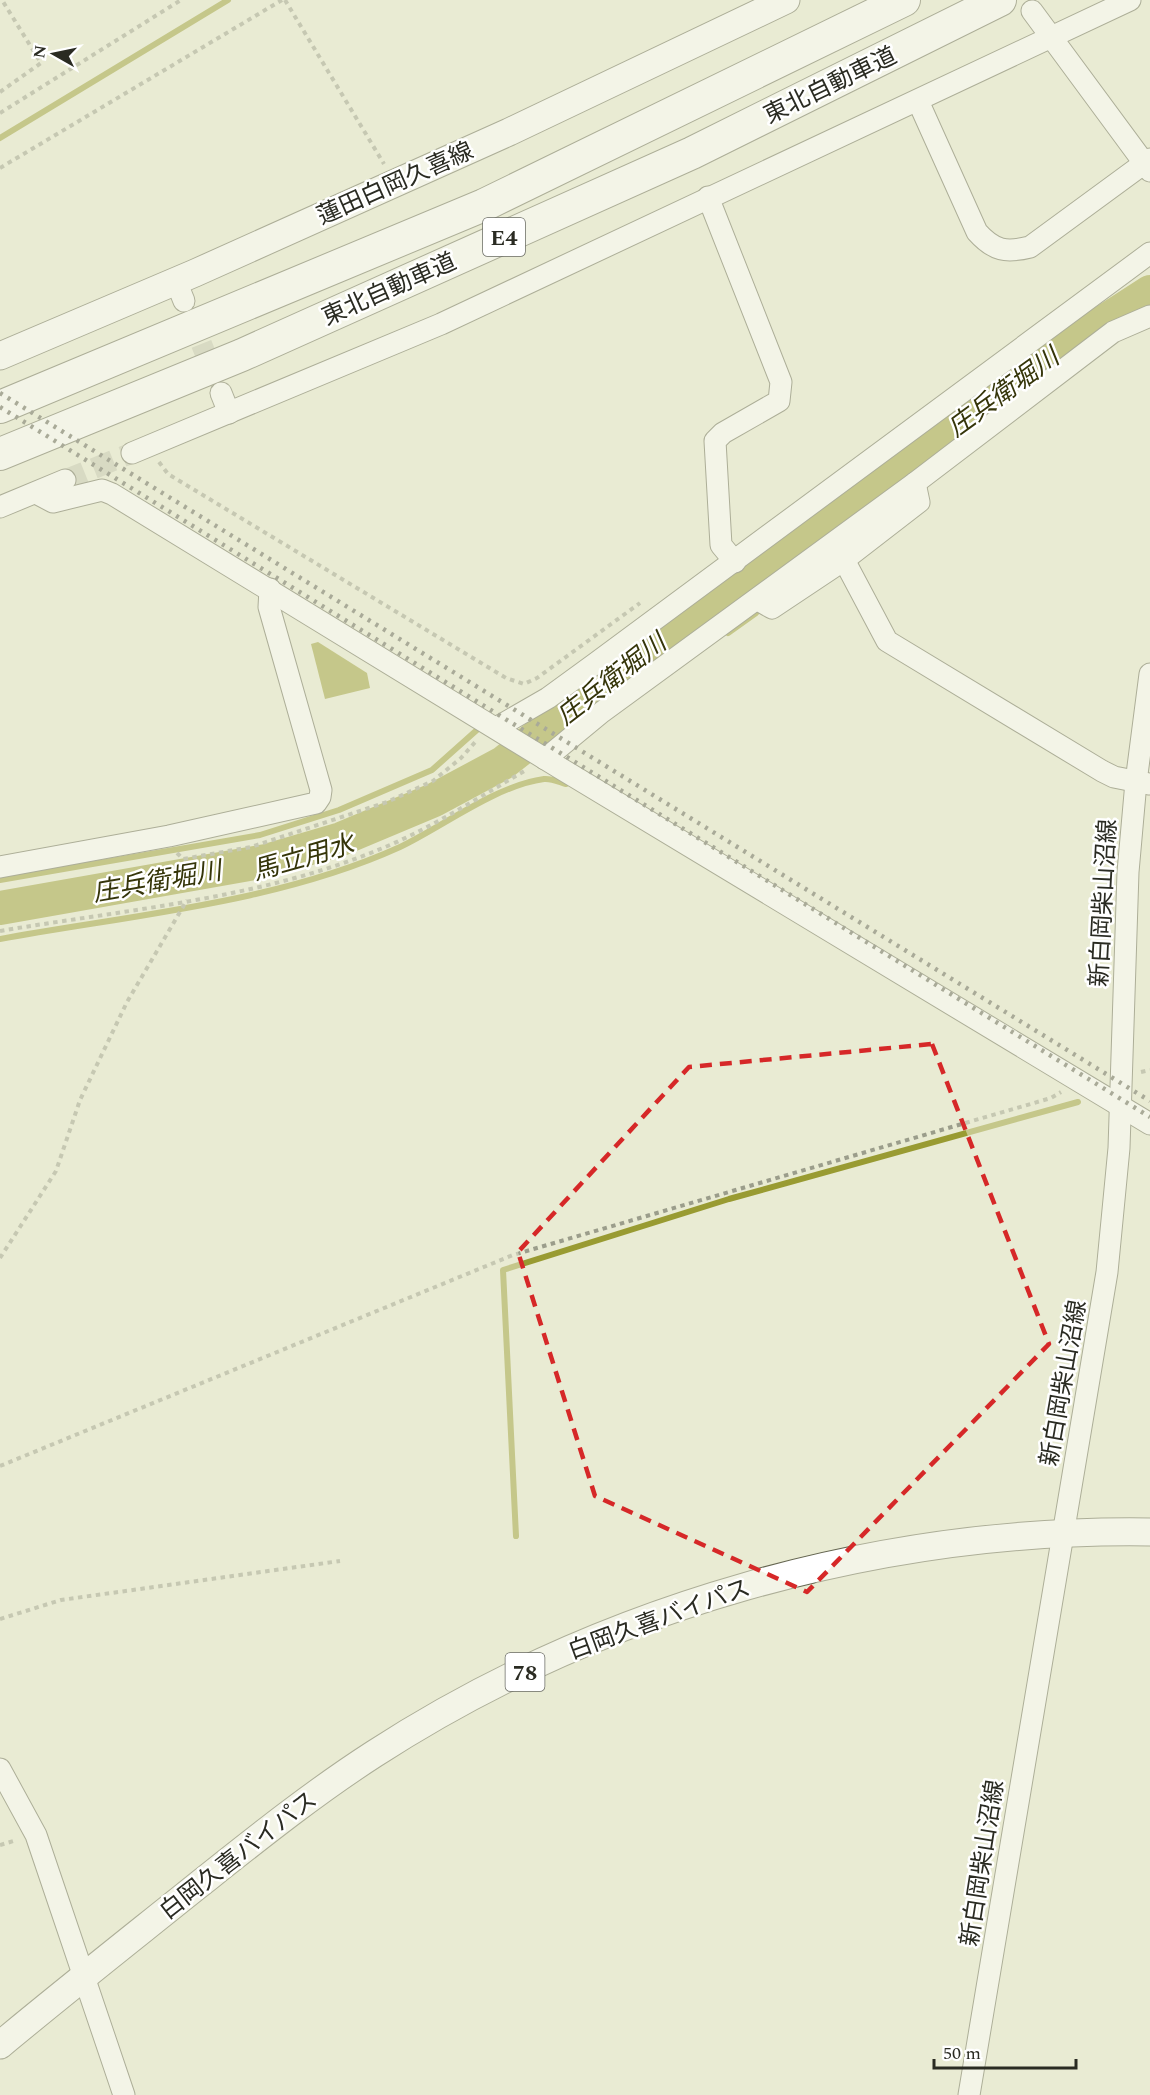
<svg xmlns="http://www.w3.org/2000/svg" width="1150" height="2095" font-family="Spectral,'Noto Sans JP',serif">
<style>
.water{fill:#999b32}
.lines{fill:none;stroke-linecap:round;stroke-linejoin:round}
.stream{stroke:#999b32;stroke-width:6}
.river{stroke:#999b32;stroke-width:34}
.minor-tunnel{stroke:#c3c5b0;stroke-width:21;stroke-dasharray:21 10;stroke-linecap:butt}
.minor-casing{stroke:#646550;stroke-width:23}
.major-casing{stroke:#646550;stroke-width:29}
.highway-casing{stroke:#646550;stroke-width:34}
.path{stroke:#9b9d8b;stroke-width:4;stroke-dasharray:4.5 4.5;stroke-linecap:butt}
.minor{stroke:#fff;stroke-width:21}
.major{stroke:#fff;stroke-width:27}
.highway{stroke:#fff;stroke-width:32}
.rail{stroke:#5b5c50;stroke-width:4.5;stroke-dasharray:3 6;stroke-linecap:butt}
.marked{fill:none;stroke:#d62828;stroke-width:4.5;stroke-dasharray:12 8;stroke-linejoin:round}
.labels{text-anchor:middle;stroke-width:5;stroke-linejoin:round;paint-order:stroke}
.shield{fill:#fff;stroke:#6a6b64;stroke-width:1.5}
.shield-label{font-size:22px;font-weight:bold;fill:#2a2b22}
.street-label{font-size:24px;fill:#2a2b22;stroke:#fff}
.water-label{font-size:26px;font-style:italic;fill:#353509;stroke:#fff}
</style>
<rect width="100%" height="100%" fill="#e9ebd3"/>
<polygon class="water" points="318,642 367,673 370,688 325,699 311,644"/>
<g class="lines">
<g class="stream">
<polyline points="0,138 228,0"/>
<polyline points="728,633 756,613"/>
<polyline points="0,880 260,835 339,810 432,770 478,729"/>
<path d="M0,939C131,915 277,903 400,847C442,827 497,785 544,779C551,778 559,782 566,784"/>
<polyline points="516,1536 503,1270 729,1199 1078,1102"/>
</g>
<polyline class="river" points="0,908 266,861 341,839 434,800 503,763 649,648 1054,354 1150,292"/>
<g class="minor-tunnel">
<polyline points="190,315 215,378"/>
<polyline points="65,480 132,453"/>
</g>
<g class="minor-casing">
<g id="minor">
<polyline points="1032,11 1150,171"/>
<path d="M918,101L977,232C994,251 1006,253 1030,247L1150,159"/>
<polyline points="708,197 781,382 779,401 723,433 715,441 721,545 735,562"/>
<polyline points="176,281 184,301"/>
<polyline points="221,393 229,413"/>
<polyline points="132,453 441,324 1130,0"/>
<polyline points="36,493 53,502 102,490 112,494 560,768 1150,1124"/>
<polyline points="0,507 65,480"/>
<polyline points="844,560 887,641 1102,771 1114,777 1149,784"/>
<polyline points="758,600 772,608 844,560 919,502 915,483"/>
<polyline points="496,728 548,698 596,663 1150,253"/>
<polyline points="545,759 602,712 915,483 1113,332 1150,316"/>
<polyline points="0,867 169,836 316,803 320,797 321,790 269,607 270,589"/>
<polyline points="0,1769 36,1835 124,2095"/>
<polyline points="969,2095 1107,1272 1119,1148 1128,872 1136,782 1150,674"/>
</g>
</g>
<g class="major-casing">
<g id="major">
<polyline points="0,356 195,273 509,132 786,0"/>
<path d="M0,2045C65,1991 131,1939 197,1886C255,1840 312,1794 374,1754C601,1607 880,1528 1150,1532"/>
</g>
</g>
<g class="highway-casing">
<g id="highway">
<polyline points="0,407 484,205 904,0"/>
<polyline points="0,454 242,355 692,153 1000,0"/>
</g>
</g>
<g class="path">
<polyline points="285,0 384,164"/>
<polyline points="0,92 41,63 2,0"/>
<polyline points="0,113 181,0"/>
<polyline points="0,168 282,0"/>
<polyline points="159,462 168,474 506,678 524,684 537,678 640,603"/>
<polyline points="177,853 183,859 251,847 387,802 433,781 461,758 477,740"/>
<path d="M0,931C124,910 256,899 373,852C427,831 476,799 526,770"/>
<polyline points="1141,1072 1150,1070"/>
<polyline points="0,1258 56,1171 80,1100 127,1002 187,900"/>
<polyline points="0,1466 513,1255 1051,1098 1061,1092"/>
<polyline points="0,1619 61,1600 340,1561"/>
<polyline points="0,1845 17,1840"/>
</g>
<use href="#minor" class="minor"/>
<use href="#major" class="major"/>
<use href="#highway" class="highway"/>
<g class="rail">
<polyline points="0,393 1150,1101"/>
<polyline points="0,407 1150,1117"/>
</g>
</g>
<path d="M0 0H1150V2095H0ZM932,1044L1049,1344L807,1592L595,1496L518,1252L689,1067Z" fill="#e9ebd3" fill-opacity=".55" fill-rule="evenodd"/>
<path class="marked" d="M932,1044L1049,1344L807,1592L595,1496L518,1252L689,1067Z"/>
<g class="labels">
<g class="shield">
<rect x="483" y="218" width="42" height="38" rx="4.5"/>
<rect x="505.5" y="1653" width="39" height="38" rx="4.5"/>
</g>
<g class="shield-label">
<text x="504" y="245">E4</text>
<text x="525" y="1680">78</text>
</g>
<g class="street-label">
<text transform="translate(830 85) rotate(-26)" y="8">東北自動車道</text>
<text transform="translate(395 183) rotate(-24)" y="8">蓮田白岡久喜線</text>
<text transform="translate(389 289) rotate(-24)" y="8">東北自動車道</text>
<text transform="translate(1103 903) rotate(-87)" y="8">新白岡柴山沼線</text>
<text transform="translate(1063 1383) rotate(-80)" y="8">新白岡柴山沼線</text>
<text transform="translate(659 1619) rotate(-20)" y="8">白岡久喜バイパス</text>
<text transform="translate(238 1855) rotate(-38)" y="8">白岡久喜バイパス</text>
<text transform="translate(982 1863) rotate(-81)" y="8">新白岡柴山沼線</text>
</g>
<g class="water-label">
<text transform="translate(1003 392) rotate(-36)" y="9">庄兵衛堀川</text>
<text transform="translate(611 679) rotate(-38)" y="9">庄兵衛堀川</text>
<text transform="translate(303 857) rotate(-16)" y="9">馬立用水</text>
<text transform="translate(157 881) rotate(-10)" y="9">庄兵衛堀川</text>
</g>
</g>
<g transform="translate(54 54) rotate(279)" stroke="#ffffff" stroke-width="4.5" paint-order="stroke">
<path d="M0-4.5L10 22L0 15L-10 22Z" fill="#2a2b22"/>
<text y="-9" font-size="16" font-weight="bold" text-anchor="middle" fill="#2a2b22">N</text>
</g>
<path d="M934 2059v9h142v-9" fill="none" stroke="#2a2b22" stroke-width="3"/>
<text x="943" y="2059" font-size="18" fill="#2a2b22" stroke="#ffffff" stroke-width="4.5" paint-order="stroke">50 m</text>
</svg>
